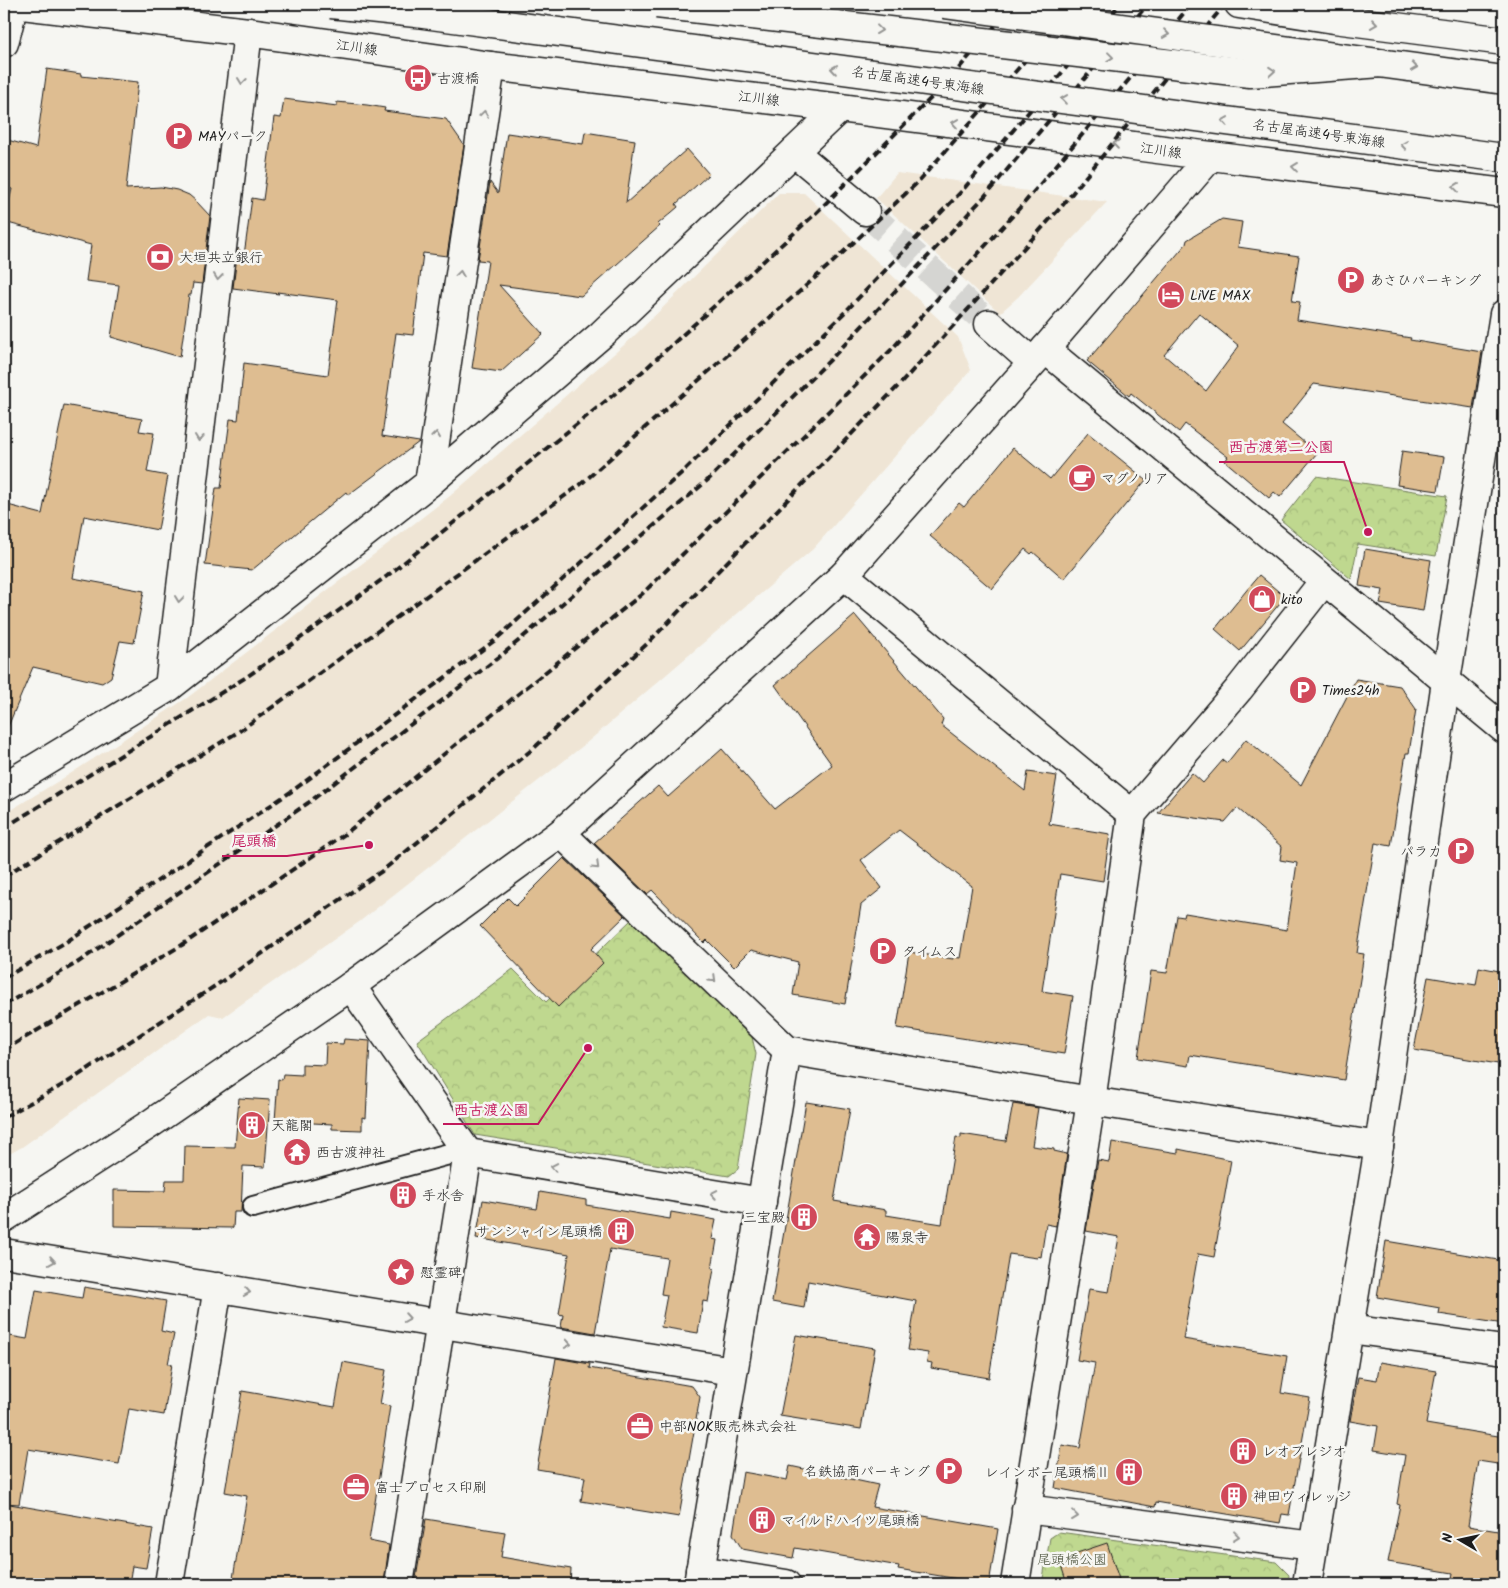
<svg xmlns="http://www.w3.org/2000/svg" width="1508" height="1588" font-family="Kalam,'Klee One',sans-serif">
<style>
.built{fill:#efe5d5}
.forest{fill:url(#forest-crowns);stroke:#6e7a56}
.building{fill:#debd91;stroke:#1c1c1c;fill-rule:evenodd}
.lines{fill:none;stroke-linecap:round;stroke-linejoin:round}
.street-tunnel{stroke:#d5d5d2;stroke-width:28;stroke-dasharray:28 14;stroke-linecap:butt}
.lane-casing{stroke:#1c1c1c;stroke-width:24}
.street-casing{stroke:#1c1c1c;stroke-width:31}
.secondary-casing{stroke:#1c1c1c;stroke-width:31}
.primary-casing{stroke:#1c1c1c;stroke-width:31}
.lane{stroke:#f6f6f2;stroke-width:20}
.street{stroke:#f6f6f2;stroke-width:28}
.secondary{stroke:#f6f6f2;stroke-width:28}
.primary{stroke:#f6f6f2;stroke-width:28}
.rail{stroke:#1c1c1c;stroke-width:4;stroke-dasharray:8 4;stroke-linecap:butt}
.highway-bridge-casing{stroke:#1c1c1c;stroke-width:31;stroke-linecap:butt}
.highway-bridge{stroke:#f6f6f2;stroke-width:28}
.oneway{stroke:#949492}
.labels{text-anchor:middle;stroke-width:5;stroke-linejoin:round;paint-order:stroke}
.street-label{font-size:14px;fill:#1c1c1c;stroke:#f6f6f2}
.poi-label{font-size:14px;fill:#1c1c1c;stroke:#f6f6f2;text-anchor:start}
.park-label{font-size:14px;fill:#4d543e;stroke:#f6f6f2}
.leader{fill:none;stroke:#c2185b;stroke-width:2}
.callout-dot{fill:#c2185b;stroke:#f6f6f2;stroke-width:2}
.callout-label{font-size:15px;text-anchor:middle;font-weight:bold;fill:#c2185b;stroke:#f6f6f2;stroke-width:5;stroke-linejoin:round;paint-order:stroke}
</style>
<defs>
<pattern id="forest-crowns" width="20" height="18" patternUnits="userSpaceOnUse" patternTransform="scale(1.25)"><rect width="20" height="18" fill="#bfd88f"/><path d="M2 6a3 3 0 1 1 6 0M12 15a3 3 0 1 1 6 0" fill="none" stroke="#a4b97b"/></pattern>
</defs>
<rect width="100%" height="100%" fill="#f6f6f2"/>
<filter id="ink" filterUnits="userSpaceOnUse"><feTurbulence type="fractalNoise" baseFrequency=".02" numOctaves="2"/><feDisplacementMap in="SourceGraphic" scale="10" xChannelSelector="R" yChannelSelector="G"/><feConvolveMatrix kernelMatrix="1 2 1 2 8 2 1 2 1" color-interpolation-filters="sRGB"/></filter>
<g filter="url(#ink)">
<g class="built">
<polygon points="897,173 1107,202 1018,297 1000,313 876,198"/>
<polygon points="779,193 804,193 958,337 971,370 813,549 584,745 359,922 223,1017 209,1014 22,1147 4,1157 4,814 70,774 187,698 450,496 631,339"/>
</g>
<g class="forest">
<polygon points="1316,476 1447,496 1436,556 1358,544 1351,579 1281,520"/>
<polygon points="632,919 752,1037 756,1054 738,1169 729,1176 475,1135 417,1041 513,969 546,1002"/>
<polygon points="1059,1532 1276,1562 1289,1575 1288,1584 1042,1584 1050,1538"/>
</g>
<g class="building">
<polygon points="47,69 81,74 81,76 138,82 126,189 161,187 177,190 189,195 196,201 210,216 202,284 193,283 191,295 189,295 180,357 111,337 119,285 86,281 91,245 4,222 12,189 4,187 4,139 36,148"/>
<polygon points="284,99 337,106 337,102 367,105 385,108 384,111 446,119 464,145 447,256 423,253 413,335 396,333 382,436 419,442 348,495 346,492 252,570 205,565 216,488 221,488 230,419 238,420 244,363 328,375 338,300 277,292 279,294 233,288 238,248 244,255 252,198 263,200 274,117 281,118"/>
<polygon points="585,132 635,140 626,203 687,149 709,174 676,204 678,207 658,224 660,226 581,296 499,285 543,334 501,372 472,368 488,261 478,260 490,182 498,193 507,133 583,144"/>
<path d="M1222,219L1242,222L1238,247L1299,256L1292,301L1300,302L1297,320L1411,338L1410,340L1482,352L1473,408L1314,384L1282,424L1317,453L1280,497L1274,492L1269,498L1225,461L1228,457L1185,424L1179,432L1131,393L1129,396L1087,361L1186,244L1187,240ZM1199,313L1239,346L1206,391L1164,355Z"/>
<polygon points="64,405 142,419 139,431 154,433 147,472 168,476 158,530 84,516 73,578 144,591 134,643 120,641 111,677 102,683 33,667 4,736 4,504 42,514"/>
<polygon points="1088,433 1146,480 1064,579 1033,552 1031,554 1025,549 992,589 930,536 959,503 964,507 1013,448 1050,479"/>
<polygon points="1402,451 1444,457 1438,491 1397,485"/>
<polygon points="1365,549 1431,560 1423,611 1380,604 1383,590 1359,586"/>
<polygon points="1259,575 1285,597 1240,651 1215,629"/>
<polygon points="855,615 943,719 941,725 1025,791 1028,772 1057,776 1049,824 1110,834 1103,881 1060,874 1042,991 1073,996 1064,1054 897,1028 909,952 953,959 954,957 960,958 972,886 899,830 861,860 882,888 861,905 845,1004 793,995 798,962 751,950 734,967 707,940 704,943 652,890 647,894 594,843 658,786 668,797 722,749 775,809 832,765 775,685"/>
<polygon points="1356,679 1400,686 1416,709 1409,753 1406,753 1391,846 1375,843 1357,953 1364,954 1344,1080 1190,1055 1188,1066 1138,1058 1151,971 1167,973 1177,916 1184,917 1185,913 1287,930 1297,863 1280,860 1282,847 1237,808 1225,822 1158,813 1192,773 1203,783 1223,760 1227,763 1246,739 1301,785"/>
<polygon points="564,858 625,916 591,949 603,963 558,1007 480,926 508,898 516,906"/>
<polygon points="1479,967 1504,972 1504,1065 1414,1050 1428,977 1476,985"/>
<polygon points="344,1039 370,1041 366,1118 362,1117 362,1130 332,1129 332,1124 275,1121 278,1079 282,1080 283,1074 302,1075 302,1064 325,1065 326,1043 343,1044"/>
<polygon points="239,1098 270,1100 265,1167 243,1166 241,1212 234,1212 233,1228 114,1226 114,1190 165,1191 166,1180 184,1180 185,1146 235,1147"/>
<polygon points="806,1102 850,1109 834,1201 886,1210 886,1215 942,1224 956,1137 961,1138 961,1134 1006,1141 1013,1104 1038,1108 1032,1146 1054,1149 1054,1151 1067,1154 1056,1226 1046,1224 1041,1257 1038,1256 1037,1258 1009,1254 989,1378 931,1368 932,1363 927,1362 928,1353 908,1350 916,1301 808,1281 804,1308 772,1302"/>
<polygon points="1112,1142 1178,1153 1178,1149 1231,1160 1214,1257 1198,1254 1183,1339 1287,1356 1281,1393 1310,1398 1289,1515 1282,1514 1280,1523 1156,1502 1155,1507 1055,1488 1062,1445 1080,1448 1095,1363 1077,1360 1089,1289 1109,1292 1119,1237 1086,1231 1098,1160 1109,1162"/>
<polygon points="540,1192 586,1200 586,1205 670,1219 671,1212 716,1220 712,1239 717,1240 712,1268 714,1269 708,1302 703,1301 698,1333 661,1327 667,1295 661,1294 667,1258 610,1249 595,1333 561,1327 563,1315 559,1314 569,1254 476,1238 483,1200 537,1209"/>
<polygon points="1386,1241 1504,1261 1504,1324 1439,1314 1440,1308 1377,1297"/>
<polygon points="84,1287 166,1301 161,1331 174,1334 168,1364 172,1364 164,1415 129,1409 119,1464 28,1449 19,1504 4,1503 4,1335 27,1339 36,1290 82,1298"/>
<polygon points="796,1335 875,1348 861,1429 780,1416"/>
<polygon points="556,1358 590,1364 589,1368 692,1386 700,1397 679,1517 581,1501 585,1477 537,1469"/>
<polygon points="343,1362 386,1370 380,1404 390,1406 369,1541 389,1545 384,1584 232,1584 247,1496 225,1492 242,1391 335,1407"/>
<polygon points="1380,1362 1436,1371 1426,1424 1504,1437 1504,1465 1478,1461 1468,1526 1504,1532 1504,1584 1451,1584 1453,1573 1388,1562 1400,1505 1397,1504 1405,1455 1374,1450 1378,1426 1350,1421 1358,1377 1377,1380"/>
<polygon points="790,1466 878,1485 872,1507 998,1529 989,1584 898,1569 899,1566 795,1548 793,1558 742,1549 733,1534 743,1472 787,1480"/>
<polygon points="4,1503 153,1529 146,1568 132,1566 129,1584 4,1584"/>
<polygon points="426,1519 505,1532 501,1557 571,1569 570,1584 415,1584"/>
<polygon points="1107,1543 1119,1579 1103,1584 1067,1584 1059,1559"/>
</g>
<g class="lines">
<polyline class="street-tunnel" points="865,211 989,324"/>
<g class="lane-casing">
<polyline id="lane" points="253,1207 449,1154 468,1153"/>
</g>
<g class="street-casing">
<g id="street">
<polyline points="794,152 865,211"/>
<polyline points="989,324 1032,362"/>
<polyline points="1045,349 1504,729"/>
<polyline points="429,483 491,66"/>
<polyline points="844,575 1132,814"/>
<polyline points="169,687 248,32"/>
<polyline points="561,833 787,1050 1091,1101 1379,1146"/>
<polyline points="351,986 468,1153 399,1584"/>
<polyline points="468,1153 762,1202"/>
<polyline points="4,1253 733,1371"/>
<polyline points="1349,1329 1504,1350"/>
<polyline points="1026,1509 1313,1546"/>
<polyline points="700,1570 786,1584"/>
<polyline points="169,1584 218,1287"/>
<polyline points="698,1584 787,1050"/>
<polyline points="1015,1584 1091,1101 1132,814 1239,689 1324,581"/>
<polyline points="1307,1584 1379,1146 1446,681 1504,314"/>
</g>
</g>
<g class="secondary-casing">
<g id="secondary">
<polyline points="4,43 14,4"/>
<polyline points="4,787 169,687 429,483 602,334 840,108"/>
<polyline points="4,1218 150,1124 351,986 561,833 844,575 1045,349 1211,156"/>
</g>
</g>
<g class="primary-casing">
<g id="primary">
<polyline points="14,4 248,32 491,66 840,108 1211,156 1504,193"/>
<polyline points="1239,4 1334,19 1504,41"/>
</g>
</g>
<use href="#lane" class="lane"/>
<use href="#street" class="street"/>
<use href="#secondary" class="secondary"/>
<use href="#primary" class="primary"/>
<g class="rail">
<polyline points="4,828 248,676 387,576 642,372 814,215 948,81 1014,4"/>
<polyline points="4,876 238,732 580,485 834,261 918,182 1075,4"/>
<polyline points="4,978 66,942 295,789 494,641 686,469 844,313 961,192 1120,4"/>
<polyline points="4,1005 77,963 308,803 503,654 709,479 830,360 984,197 1148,4"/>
<polyline points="4,1050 182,945 345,834 642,594 890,351 1025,202 1149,56 1191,4"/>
<polyline points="4,1117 68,1082 215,986 382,871 534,748 649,642 903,381 1062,206 1225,4"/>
</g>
<g class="highway-bridge-casing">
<g id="highway-bridge">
<polyline points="331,4 416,13 1504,158"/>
<polyline points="657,4 1250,73 1381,63"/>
<polyline points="944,4 1504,80"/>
</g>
</g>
<use href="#highway-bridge" class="highway-bridge"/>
</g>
<defs><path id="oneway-chevron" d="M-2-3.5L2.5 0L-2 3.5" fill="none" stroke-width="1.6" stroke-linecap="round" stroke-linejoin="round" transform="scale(1.25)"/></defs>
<g class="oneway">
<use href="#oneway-chevron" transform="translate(1374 24) rotate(8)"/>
<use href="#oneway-chevron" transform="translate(879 30) rotate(7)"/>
<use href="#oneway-chevron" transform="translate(1166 34) rotate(8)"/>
<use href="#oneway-chevron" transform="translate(1110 57) rotate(7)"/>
<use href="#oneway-chevron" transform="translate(1414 67) rotate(8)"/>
<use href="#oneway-chevron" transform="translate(834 69) rotate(-172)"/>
<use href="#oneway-chevron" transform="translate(1272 71) rotate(-5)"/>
<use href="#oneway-chevron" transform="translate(242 81) rotate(97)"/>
<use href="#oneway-chevron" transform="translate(1064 99) rotate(-172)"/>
<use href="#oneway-chevron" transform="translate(484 114) rotate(-82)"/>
<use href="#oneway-chevron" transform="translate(1225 121) rotate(-172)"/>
<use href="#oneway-chevron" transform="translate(955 123) rotate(-172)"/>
<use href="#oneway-chevron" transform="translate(1116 144) rotate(-172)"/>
<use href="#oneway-chevron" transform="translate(1404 145) rotate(-172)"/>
<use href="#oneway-chevron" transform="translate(1295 167) rotate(-173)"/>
<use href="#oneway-chevron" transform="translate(1456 187) rotate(-173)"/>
<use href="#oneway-chevron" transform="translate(460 274) rotate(-82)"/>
<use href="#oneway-chevron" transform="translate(218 277) rotate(97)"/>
<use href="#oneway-chevron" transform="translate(436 435) rotate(-82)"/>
<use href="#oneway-chevron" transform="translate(199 438) rotate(97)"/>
<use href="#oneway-chevron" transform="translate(179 599) rotate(97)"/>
<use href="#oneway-chevron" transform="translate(596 866) rotate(44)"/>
<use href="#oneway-chevron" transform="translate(713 979) rotate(44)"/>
<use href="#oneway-chevron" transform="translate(554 1167) rotate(-170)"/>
<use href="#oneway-chevron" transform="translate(714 1194) rotate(-170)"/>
<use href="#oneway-chevron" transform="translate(52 1261) rotate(9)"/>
<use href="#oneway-chevron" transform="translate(247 1292) rotate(9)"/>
<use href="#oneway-chevron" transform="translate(407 1318) rotate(9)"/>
<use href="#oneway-chevron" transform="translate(568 1344) rotate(9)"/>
<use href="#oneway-chevron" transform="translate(1075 1516) rotate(7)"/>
<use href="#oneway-chevron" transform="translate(1236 1536) rotate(7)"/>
</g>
</g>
<defs>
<g id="bus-disc" transform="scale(1.4375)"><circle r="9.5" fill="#d1495b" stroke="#f6f6f2"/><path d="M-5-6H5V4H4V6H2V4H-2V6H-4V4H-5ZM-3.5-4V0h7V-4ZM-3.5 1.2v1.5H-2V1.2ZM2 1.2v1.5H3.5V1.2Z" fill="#fff"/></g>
<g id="parking-disc" transform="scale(1.4375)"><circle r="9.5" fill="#d1495b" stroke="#f6f6f2"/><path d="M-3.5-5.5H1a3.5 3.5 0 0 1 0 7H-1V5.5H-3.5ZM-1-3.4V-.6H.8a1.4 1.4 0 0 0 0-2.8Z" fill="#fff"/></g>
<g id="bank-disc" transform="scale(1.4375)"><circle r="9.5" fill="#d1495b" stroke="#f6f6f2"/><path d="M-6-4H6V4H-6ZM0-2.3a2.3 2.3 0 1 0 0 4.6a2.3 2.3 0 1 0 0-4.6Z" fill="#fff"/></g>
<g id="hotel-disc" transform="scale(1.4375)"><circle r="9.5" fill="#d1495b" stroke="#f6f6f2"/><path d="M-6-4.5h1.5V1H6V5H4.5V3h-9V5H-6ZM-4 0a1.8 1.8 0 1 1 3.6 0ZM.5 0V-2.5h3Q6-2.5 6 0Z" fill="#fff"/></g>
<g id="cafe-disc" transform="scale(1.4375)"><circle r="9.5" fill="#d1495b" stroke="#f6f6f2"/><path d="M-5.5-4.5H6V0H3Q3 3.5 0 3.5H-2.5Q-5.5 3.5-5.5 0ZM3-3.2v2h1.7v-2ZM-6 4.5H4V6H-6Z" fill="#fff"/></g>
<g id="shop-disc" transform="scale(1.4375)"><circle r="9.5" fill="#d1495b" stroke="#f6f6f2"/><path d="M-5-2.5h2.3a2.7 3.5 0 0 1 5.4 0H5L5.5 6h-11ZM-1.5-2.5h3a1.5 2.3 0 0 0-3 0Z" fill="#fff"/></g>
<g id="building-disc" transform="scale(1.4375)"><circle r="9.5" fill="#d1495b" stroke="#f6f6f2"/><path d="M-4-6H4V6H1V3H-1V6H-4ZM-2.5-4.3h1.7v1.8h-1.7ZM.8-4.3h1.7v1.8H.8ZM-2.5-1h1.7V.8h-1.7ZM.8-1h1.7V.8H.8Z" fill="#fff"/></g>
<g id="temple-disc" transform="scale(1.4375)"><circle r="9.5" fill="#d1495b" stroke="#f6f6f2"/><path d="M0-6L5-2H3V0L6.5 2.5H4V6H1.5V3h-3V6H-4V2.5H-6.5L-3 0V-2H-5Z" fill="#fff"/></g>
<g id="sight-disc" transform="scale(1.4375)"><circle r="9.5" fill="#d1495b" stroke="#f6f6f2"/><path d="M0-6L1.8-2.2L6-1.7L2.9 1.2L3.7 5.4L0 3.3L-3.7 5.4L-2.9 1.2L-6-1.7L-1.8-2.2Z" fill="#fff"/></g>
<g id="office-disc" transform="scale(1.4375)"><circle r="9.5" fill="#d1495b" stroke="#f6f6f2"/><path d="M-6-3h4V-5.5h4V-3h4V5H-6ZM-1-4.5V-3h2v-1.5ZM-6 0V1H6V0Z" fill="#fff"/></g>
</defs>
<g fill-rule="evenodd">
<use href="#bus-disc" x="418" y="78"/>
<use href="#parking-disc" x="179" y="136"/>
<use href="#bank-disc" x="160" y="257"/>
<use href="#parking-disc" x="1351" y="280"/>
<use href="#hotel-disc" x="1171" y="295"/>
<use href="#cafe-disc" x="1082" y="478"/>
<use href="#shop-disc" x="1262" y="599"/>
<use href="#parking-disc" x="1303" y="690"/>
<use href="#parking-disc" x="1461" y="851"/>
<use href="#parking-disc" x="883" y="951"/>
<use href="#building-disc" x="252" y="1125"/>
<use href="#temple-disc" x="297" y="1152"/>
<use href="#building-disc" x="403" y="1195"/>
<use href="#building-disc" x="804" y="1217"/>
<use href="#building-disc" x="621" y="1231"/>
<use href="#temple-disc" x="867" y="1237"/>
<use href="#sight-disc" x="401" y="1272"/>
<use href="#office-disc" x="640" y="1426"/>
<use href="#building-disc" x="1243" y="1451"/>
<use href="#parking-disc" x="949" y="1471"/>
<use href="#building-disc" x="1129" y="1472"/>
<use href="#office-disc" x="356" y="1487"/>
<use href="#building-disc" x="1234" y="1496"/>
<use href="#building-disc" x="762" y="1520"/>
</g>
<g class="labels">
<g class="street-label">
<text transform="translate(357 47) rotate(8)" y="5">江川線</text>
<text transform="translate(918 80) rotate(8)" y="5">名古屋高速4号東海線</text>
<text transform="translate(759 98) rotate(7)" y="5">江川線</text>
<text transform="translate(1319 133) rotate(8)" y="5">名古屋高速4号東海線</text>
<text transform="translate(1161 150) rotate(8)" y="5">江川線</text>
</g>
<g class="poi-label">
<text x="437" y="83">古渡橋</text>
<text x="198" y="141">MAYパーク</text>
<text x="179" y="262">大垣共立銀行</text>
<text x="1370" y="285">あさひパーキング</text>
<text x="1190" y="300">LiVE MAX</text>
<text x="1101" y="483">マグノリア</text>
<text x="1281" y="604">kito</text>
<text x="1322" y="695">Times24h</text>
<text x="1442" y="856" text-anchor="end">パラカ</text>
<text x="902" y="956">タイムス</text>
<text x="271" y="1130">天龍閣</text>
<text x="316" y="1157">西古渡神社</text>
<text x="422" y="1200">手水舎</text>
<text x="785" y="1222" text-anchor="end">三宝殿</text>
<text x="602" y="1236" text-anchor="end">サンシャイン尾頭橋</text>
<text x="886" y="1242">陽泉寺</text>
<text x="420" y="1277">慰霊碑</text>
<text x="659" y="1431">中部NOK販売株式会社</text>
<text x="1262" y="1456">レオプレジオ</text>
<text x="930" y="1476" text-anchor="end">名鉄協商パーキング</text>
<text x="1110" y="1477" text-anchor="end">レインボー尾頭橋Ⅱ</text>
<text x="375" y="1492">富士プロセス印刷</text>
<text x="1253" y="1501">神田ヴィレッジ</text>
<text x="781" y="1525">マイルドハイツ尾頭橋</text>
</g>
<g class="park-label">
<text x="1072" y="1564">尾頭橋公園</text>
</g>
</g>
<path class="leader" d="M1368 532L1344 462H1219M369 845L287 856H222M588 1048L538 1124H443"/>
<g class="callout-dot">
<circle cx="1368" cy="532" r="5"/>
<circle cx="369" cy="845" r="5"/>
<circle cx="588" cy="1048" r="5"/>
</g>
<g class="callout-label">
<text x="1281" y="452">西古渡第二公園</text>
<text x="254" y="846">尾頭橋</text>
<text x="491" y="1115">西古渡公園</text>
</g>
<rect width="1508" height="1588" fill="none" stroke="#f6f6f2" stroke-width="20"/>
<rect x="10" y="10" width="1488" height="1568" fill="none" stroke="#1c1c1c" stroke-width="2" filter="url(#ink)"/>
<g transform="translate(1460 1540) rotate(279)" stroke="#f6f6f2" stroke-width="4" paint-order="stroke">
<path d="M0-4L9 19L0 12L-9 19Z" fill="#1c1c1c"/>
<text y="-8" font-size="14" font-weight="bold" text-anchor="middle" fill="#1c1c1c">N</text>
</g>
</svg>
